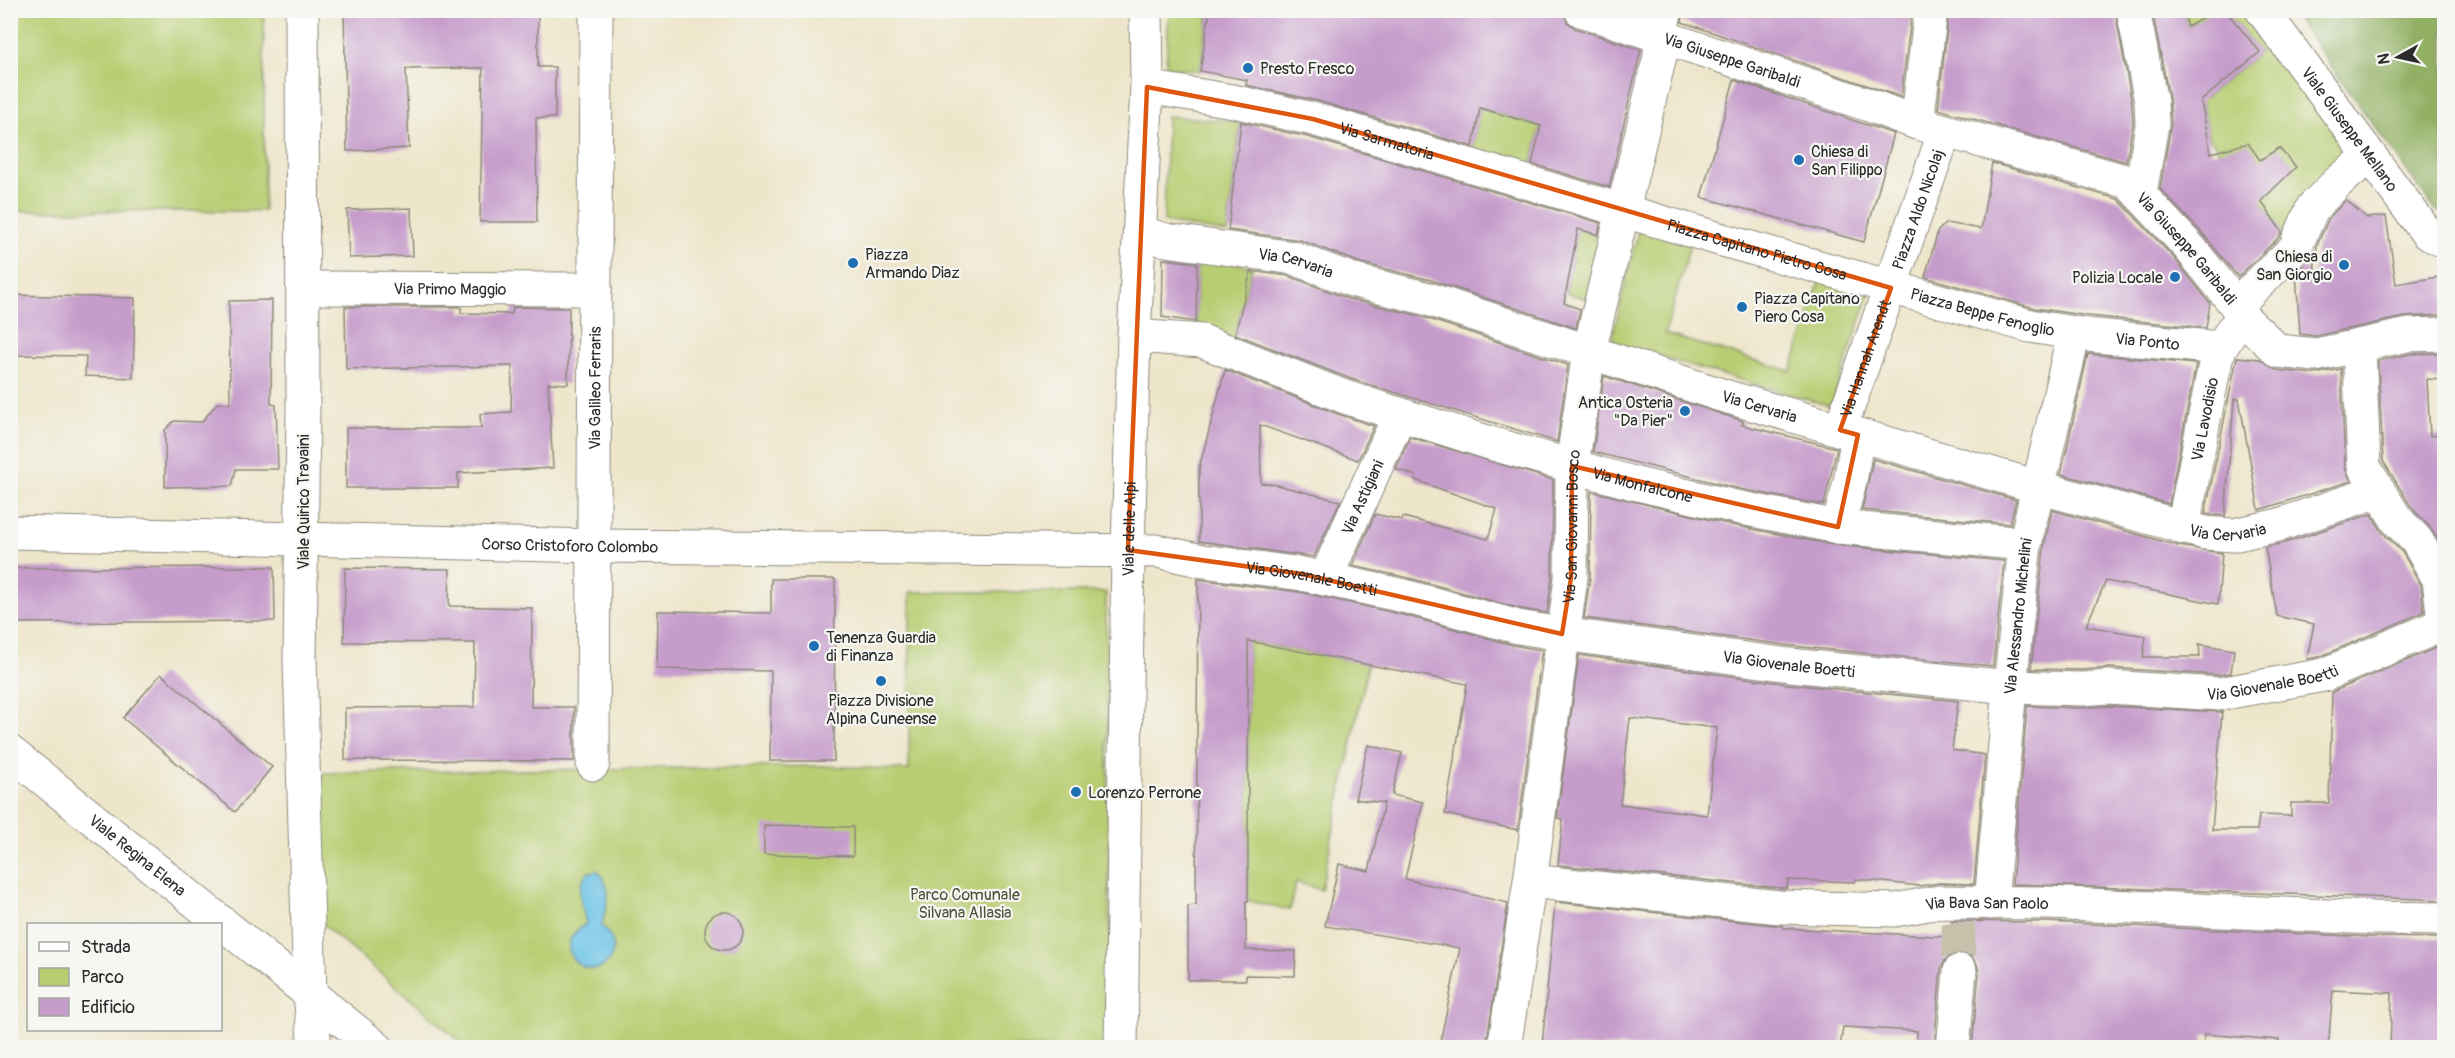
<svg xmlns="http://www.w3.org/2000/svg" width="2455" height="1058" font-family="Pangolin,sans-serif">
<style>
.green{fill:#b8cd72;stroke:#727c4e;stroke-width:1.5}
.forest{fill:#92b064;stroke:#5e6e48;stroke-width:1.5}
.water{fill:#67c1e5;stroke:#497688;stroke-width:1.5}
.building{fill:#c69ccb;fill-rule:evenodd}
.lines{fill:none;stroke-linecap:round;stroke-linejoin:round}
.street-tunnel{stroke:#c7c1ab;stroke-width:33;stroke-dasharray:33 16;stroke-linecap:butt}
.street-casing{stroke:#8c887b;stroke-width:35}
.secondary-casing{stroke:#8c887b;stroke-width:35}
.street{stroke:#fff;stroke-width:33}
.secondary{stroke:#fff;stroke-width:33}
.marked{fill:none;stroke:#df570e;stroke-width:4.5;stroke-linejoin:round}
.poi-dot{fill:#1f6fb2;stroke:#f6f6f2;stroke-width:2}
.labels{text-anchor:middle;stroke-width:4.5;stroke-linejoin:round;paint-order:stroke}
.street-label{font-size:16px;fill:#2b2b2b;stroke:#f6f6f2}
.poi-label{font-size:16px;fill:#2b2b2b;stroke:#f6f6f2;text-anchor:start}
.park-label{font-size:16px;fill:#4e543d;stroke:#f6f6f2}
</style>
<rect width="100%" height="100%" fill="#f6f6f2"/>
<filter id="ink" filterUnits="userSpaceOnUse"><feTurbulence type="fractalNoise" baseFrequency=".0167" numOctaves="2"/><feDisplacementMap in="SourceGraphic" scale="12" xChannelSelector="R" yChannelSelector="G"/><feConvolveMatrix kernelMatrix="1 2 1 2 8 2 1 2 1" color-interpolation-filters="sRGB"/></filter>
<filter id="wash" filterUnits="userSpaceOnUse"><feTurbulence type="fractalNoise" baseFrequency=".008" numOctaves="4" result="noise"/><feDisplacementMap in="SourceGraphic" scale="24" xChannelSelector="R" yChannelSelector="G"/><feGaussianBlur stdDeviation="1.35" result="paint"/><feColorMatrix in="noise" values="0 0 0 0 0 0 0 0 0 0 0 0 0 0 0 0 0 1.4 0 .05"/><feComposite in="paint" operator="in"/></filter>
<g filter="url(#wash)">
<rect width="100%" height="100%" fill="#eee6cb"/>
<g class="green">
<polygon points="11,10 264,11 264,211 11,211"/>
<polygon points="2183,10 2215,11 2188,27"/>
<polygon points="1169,11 1209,11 1200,71 1166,67"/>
<polygon points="2225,11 2243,11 2356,160 2291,247 2261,201 2208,136 2201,101 2260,52"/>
<polygon points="1480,108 1541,126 1530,171 1471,158"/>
<polygon points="1167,116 1241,122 1227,233 1164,222"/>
<polygon points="1640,223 1692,238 1665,334 1791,371 1820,280 1869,295 1831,406 1611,343"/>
<polygon points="1577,229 1605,237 1592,300 1566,293"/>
<polygon points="1197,255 1252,267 1234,339 1196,326"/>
<polygon points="910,592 1106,592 1111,1047 467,1047 320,922 317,773 824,766 909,770"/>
<polygon points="1248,641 1368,664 1321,890 1296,882 1290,910 1248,901"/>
</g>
<polygon class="forest" points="2291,11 2444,11 2444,214 2435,210"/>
<path class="water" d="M598,871C616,892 605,904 602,926C610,935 616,942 612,954C600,991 540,951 586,924C583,905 573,888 589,872Z"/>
<g id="blocks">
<g class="building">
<polygon points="344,10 538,10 538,67 555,67 555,118 536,118 537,222 480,222 483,68 406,69 409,148 347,151"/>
<polygon points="1210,10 1563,10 1567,22 1575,28 1641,50 1609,187 1532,164 1541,126 1480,108 1473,147 1318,101 1246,85 1247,80 1200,71"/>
<polygon points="1684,10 1912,10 1901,97 1682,22"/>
<polygon points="1949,10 2115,10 2132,104 2133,124 2126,162 1938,109"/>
<polygon points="2152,10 2183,10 2188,27 2215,10 2225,10 2260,52 2201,101 2211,153 2248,143 2260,160 2279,148 2296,167 2261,201 2282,232 2279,237 2238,277 2203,234 2160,189 2171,124 2169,98"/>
<polygon points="1734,80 1894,134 1864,242 1701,197"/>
<polygon points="1241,122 1308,137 1601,223 1598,235 1578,229 1564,303 1580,309 1576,328 1431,280 1361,263 1300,240 1228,230"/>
<polygon points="1992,163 2118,199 2175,259 2210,303 2206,328 2089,316 2034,308 1925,277 1938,231 1946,223 1981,229"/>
<polygon points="2346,200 2367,218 2386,216 2396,284 2445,276 2445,315 2404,317 2315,336 2300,334 2296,273 2304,266 2313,280 2317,245 2329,218"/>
<polygon points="411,208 413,256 349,258 347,210"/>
<polygon points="1163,259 1197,263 1196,322 1162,317"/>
<polygon points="1251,271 1289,276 1349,299 1420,316 1568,365 1557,442 1351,379 1235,334"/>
<polygon points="10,295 135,298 133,378 85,376 86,356 10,355"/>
<polygon points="272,300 271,404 276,405 278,469 236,469 232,486 165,487 165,430 174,421 202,422 217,403 230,403 229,301"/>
<polygon points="345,307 461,307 461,313 512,314 513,307 569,308 568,384 548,383 553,468 458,473 458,488 346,488 346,428 481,428 480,414 511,412 512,366 346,369"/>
<polygon points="2445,353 2445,380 2427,379 2430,436 2445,434 2445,551 2431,528 2412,508 2383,461 2378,361 2410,354"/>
<polygon points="2088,354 2196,364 2169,504 2061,474"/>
<polygon points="2237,357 2260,359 2276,370 2314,374 2341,369 2345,468 2351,481 2259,510 2239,399 2234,399 2225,516 2205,514"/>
<polygon points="1225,370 1338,414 1374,426 1358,460 1260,425 1261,483 1273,484 1340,501 1314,557 1199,541 1199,468"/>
<polygon points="1604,376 1743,421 1742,425 1837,448 1824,505 1740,489 1593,452"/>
<polygon points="1410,437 1553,480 1552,577 1547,613 1522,609 1409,578 1352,566 1375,514 1402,520 1403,517 1488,539 1497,509 1415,480 1416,476 1396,469"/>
<polygon points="1873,459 2016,500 2010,524 1862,510"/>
<polygon points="1591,491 1732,525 1834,545 2004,561 1993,666 1792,646 1584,618 1590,578"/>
<polygon points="2052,510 2179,546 2222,553 2218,604 2106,581 2086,626 2146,636 2143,657 2200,657 2199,644 2234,650 2231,673 2218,675 2109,668 2082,670 2031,669 2044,547"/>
<polygon points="2371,514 2383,533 2402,552 2421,585 2424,612 2319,657 2307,659 2314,624 2277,616 2265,547 2285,543"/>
<polygon points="274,567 275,621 10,623 10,568"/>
<polygon points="345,568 450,569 449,606 532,608 531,707 574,707 574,761 345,760 345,708 474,707 475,643 344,642"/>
<polygon points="771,579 835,579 834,761 770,761 771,671 657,669 658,611 771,613"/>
<polygon points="1198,579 1299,592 1400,614 1513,645 1542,650 1518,830 1445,814 1467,684 1248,641 1248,901 1246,901 1246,950 1296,951 1295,976 1246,975 1246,980 1188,980 1188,906 1196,905"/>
<polygon points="2445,644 2445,900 2012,884 2027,706 2082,708 2108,706 2222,712 2212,830 2257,830 2259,815 2291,816 2291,803 2329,803 2332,692"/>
<path d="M1579,655L1788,684L1958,701L1952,750L1985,755L1974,884L1939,883L1919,886L1856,879L1855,882L1788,880L1787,888H1781L1558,865L1563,819L1557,818ZM1630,718L1717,728L1707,815L1620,804Z"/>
<polygon points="161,674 272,767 235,812 123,718"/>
<polygon points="1368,745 1402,753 1392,795 1423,802 1405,879 1508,903 1486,1047 1439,1047 1460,948 1325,926 1339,864 1369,871 1384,803 1355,799"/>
<polygon points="764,825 853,827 853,856 764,854"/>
<polygon points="1555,902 1783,926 1783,928 1953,937 1952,921 2046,922 2372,937 2445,938 2445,1047 2390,1047 2392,993 2333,990 2328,1047 2279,1047 2279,1040 2204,1034 2203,1047 1972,1047 1979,972 1977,964 1971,956 1961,952 1952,954 1945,960 1941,969 1934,1047 1916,1047 1917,1031 1843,1027 1840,1047 1542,1047"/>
<circle cx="724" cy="931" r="19"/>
</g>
</g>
</g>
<g filter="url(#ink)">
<use href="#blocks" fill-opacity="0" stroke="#8c887b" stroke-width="1.5"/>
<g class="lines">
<polyline class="street-tunnel" points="1958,923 1960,971"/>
<g class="street-casing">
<g id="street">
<polyline points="302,10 303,407 300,661 310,993 315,1048"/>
<path id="s1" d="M1581,10L1869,105L1917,123L2128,182L2189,247L2236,305L2241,316L2278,351L2316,355L2408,335L2444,334"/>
<polyline points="2133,10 2151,102 2152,125 2140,193"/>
<path id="s2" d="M2262,10L2427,233L2444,241"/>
<path id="s3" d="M1147,87L1233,101L1313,119L1726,241L2030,326L2087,335L2220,348"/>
<polyline points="1917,123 1931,10"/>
<path id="s4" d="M1141,233L1166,240L1294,258L1355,281L1425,298L1721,395L2038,487L2205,533L2233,535L2279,525L2379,491"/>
<path id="s5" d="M303,288L595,289"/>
<polyline points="2236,305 2295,248 2313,207 2338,182 2370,156"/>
<path id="s6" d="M1134,336L1202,341L1345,397L1490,443L1633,483L1736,507L1838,527L2025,544"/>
<polyline points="2359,346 2364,467 2397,520 2417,541 2439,579 2444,621"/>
<path id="s7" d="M1840,430L1945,131"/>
<polyline points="1838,527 1850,482 1858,435"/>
<path id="s8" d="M2183,528L2217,354L2232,330"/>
<path id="s9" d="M10,532L594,546L1157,551L1203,561L1302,574L1404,596L1518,627L1562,634L1790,665L2010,687L2082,689L2108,687L2219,694L2324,675L2444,624"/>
<path id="s10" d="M1325,579L1400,414"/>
<path id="s11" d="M593,764L596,10"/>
<path id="s12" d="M1530,881L1780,907L1895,910L1939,902L2047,903L2373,918L2444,919"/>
<path id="s13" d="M1991,903L2010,687L2025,544L2074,333"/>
<path id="s14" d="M1121,1048L1128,550L1134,336L1147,87L1146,10"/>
<path id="s15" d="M1504,1048L1530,881L1571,578L1572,466L1589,352L1660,56V35L1666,10"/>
<polyline points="1953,1048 1960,971"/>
</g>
</g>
<g class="secondary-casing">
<g id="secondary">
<path id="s16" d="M10,752L377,1048"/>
</g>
</g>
<use href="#street" class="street"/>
<use href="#secondary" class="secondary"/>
</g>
</g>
<path class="marked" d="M1147,87L1313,119L1891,288L1840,430L1858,435L1838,527L1572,466L1571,578L1562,634L1302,574L1128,550Z"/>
<g class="poi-dot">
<circle cx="1248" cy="68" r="6"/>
<circle cx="1799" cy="160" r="6"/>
<circle cx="853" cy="263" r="6"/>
<circle cx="2344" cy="265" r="6"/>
<circle cx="2175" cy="277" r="6"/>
<circle cx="1742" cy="307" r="6"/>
<circle cx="1685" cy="411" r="6"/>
<circle cx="814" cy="646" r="6"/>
<circle cx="881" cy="681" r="6"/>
<circle cx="1076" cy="792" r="6"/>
</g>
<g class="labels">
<g class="street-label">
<text dy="6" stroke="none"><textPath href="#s1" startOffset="159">Via Giuseppe Garibaldi</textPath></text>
<text dy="6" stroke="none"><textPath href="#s2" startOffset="148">Viale Giuseppe Mellano</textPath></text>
<text dy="6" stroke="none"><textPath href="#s3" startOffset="246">Via Sarmatoria</textPath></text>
<text dy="6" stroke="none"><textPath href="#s7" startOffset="234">Piazza Aldo Nicolaj</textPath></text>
<text dy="6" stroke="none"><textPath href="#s1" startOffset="662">Via Giuseppe Garibaldi</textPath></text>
<text dy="6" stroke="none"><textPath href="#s3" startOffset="632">Piazza Capitano Pietro Cosa</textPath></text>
<text dy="6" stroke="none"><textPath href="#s4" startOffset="158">Via Cervaria</textPath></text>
<text dy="6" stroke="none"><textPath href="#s5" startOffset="147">Via Primo Maggio</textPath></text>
<text dy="6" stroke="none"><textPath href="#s3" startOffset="866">Piazza Beppe Fenoglio</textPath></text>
<text dy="6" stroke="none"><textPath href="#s3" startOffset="1034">Via Ponto</textPath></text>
<text dy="6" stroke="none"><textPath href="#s7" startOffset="76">Via Hannah Arendt</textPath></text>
<text dy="6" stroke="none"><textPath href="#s11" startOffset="376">Via Galileo Ferraris</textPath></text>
<text dy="6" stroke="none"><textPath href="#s4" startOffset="644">Via Cervaria</textPath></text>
<text dy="6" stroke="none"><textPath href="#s8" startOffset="111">Via Lavodisio</textPath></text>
<text dy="6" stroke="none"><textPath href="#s6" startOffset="532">Via Monfalcone</textPath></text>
<text dy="6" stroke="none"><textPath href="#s10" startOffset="90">Via Astigiani</textPath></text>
<text transform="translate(303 502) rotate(-90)" y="6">Viale Quirico Travaini</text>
<text dy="6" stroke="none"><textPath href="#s15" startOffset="526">Via San Giovanni Bosco</textPath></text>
<text dy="6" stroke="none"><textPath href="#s4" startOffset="1130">Via Cervaria</textPath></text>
<text dy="6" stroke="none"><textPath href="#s14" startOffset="519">Viale delle Alpi</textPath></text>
<text dy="6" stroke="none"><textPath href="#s9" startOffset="560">Corso Cristoforo Colombo</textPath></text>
<text dy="6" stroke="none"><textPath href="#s9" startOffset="1304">Via Giovenale Boetti</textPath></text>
<text dy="6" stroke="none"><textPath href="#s13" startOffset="288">Via Alessandro Michelini</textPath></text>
<text dy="6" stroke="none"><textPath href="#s9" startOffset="1790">Via Giovenale Boetti</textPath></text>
<text dy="6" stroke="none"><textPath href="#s9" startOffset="2276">Via Giovenale Boetti</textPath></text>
<text dy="6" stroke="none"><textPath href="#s16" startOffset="164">Viale Regina Elena</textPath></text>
<text dy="6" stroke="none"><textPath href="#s12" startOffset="459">Via Bava San Paolo</textPath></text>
</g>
<g class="poi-label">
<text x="1260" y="74">Presto Fresco</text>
<text x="1811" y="157">Chiesa di<tspan x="1811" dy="18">San Filippo</tspan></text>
<text x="865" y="260">Piazza<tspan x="865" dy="18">Armando Diaz</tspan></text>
<text x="2332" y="262" text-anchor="end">Chiesa di<tspan x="2332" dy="18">San Giorgio</tspan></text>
<text x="2163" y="283" text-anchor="end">Polizia Locale</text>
<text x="1754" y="304">Piazza Capitano<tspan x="1754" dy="18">Piero Cosa</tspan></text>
<text x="1673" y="408" text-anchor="end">Antica Osteria<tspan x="1673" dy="18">"Da Pier"</tspan></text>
<text x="826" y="643">Tenenza Guardia<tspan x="826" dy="18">di Finanza</tspan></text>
<text x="881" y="706" text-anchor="middle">Piazza Divisione<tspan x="881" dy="18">Alpina Cuneense</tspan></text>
<text x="1088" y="798">Lorenzo Perrone</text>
</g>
<g class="park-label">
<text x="965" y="900">Parco Comunale<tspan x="965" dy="18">Silvana Allasia</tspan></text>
</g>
</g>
<rect width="2455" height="1058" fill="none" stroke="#f6f6f2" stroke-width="36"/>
<rect x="27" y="923" width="195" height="108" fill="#f6f6f2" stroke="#a5a5a2" stroke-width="1.5"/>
<rect x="39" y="942" width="30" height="9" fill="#ffffff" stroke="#a5a5a2" stroke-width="1.5"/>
<text x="81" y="953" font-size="18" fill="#2b2b2b">Strada</text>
<rect x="39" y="968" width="30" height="18" fill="#b8cd72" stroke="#a5a5a2" stroke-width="1.5"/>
<text x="81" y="983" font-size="18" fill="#2b2b2b">Parco</text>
<rect x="39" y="998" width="30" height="18" fill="#c69ccb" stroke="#a5a5a2" stroke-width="1.5"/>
<text x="81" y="1013" font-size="18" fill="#2b2b2b">Edificio</text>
<g transform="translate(2398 57) rotate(262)" stroke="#f6f6f2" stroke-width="4.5" paint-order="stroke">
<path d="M0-4.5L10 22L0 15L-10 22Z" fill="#2b2b2b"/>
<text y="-9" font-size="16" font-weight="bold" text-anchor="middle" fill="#2b2b2b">N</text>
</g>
</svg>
